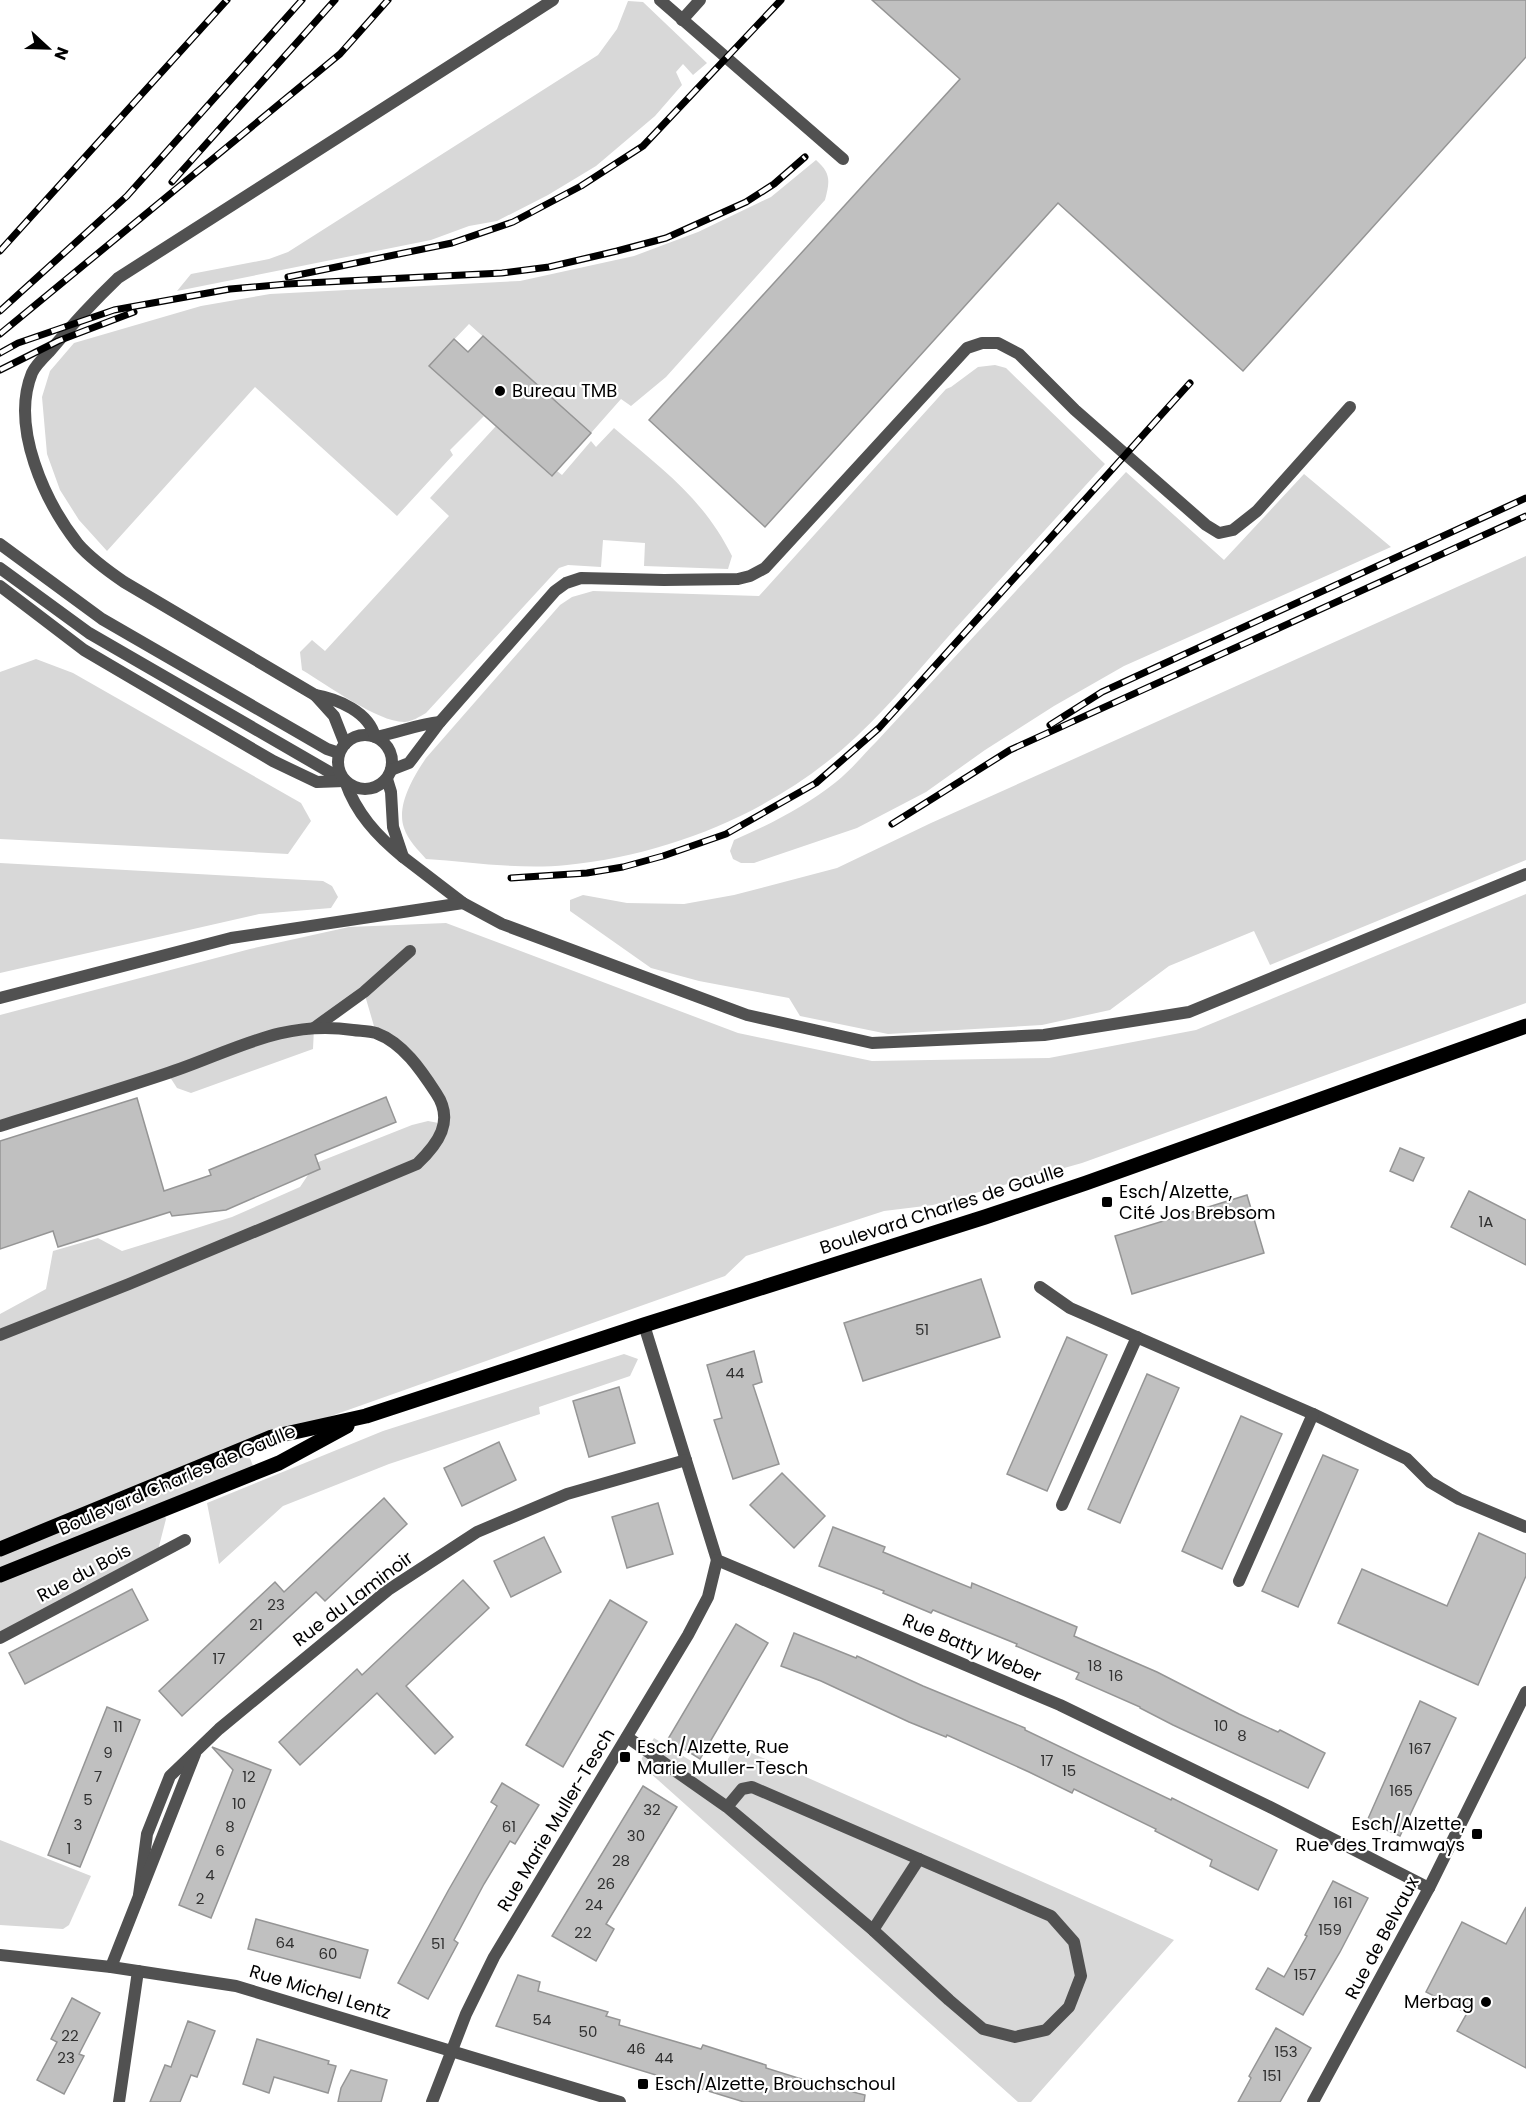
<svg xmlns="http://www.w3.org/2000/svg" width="1526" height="2102" font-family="Poppins,sans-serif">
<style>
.green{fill:#d8d8d8}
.building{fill:#c0c0c0;stroke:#959595;stroke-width:1.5}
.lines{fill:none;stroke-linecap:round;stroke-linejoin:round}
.service{stroke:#515151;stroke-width:12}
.pedestrian{stroke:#515151;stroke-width:12}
.minor{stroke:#515151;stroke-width:12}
.tertiary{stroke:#515151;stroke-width:12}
.primary{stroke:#000;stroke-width:15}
.rail-casing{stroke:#000;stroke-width:7}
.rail{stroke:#fff;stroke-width:4.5;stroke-dasharray:14;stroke-linecap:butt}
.poi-dot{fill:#000;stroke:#fff;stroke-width:2}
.labels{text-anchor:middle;stroke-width:4.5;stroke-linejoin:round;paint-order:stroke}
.number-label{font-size:15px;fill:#303030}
.poi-label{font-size:18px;fill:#000;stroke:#fff;text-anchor:start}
.street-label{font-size:18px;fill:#000;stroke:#fff}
</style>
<rect width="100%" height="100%" fill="#fff"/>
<g class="green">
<polygon points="628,1 643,2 707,63 693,75 683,64 676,72 682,85 655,116 596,166 548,195 497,221 469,226 431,240 177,291 191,274 269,259 288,252 598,55 617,29"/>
<path d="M816,160C831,173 830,181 825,200L666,377L631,406L621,399L591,433L469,324L429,366L484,416L450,450L453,455L397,516L255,387L107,551L79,520L60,490L47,454L42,397L50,371L74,343L201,306L270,294L520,281L634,256L698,232L771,197Z"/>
<path d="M995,365L1006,368L1105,464C1055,519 1005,574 955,629C923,665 892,703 857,736C779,810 673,854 567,865C521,870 472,862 426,859C418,850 408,840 404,828C396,805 414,776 426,758L560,605L572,597L593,591L759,596L946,389L951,387L978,367Z"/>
<path d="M496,426L551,476L557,471L562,475L591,441L596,447L614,428C662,469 703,498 732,556L728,569L644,566L645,543L603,540L601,567L568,565L559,568L426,713C419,717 413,721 405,722C379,723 326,684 302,670L300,652L312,640L325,651L449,516L430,498Z"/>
<path d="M1126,472L1224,560L1304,474L1391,547L1124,666L1054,706L985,750L926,792L857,828L754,863H741L733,859L730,851L734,840C769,825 806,806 836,782C850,771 863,755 876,742Z"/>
<polygon points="1526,556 1526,860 1270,965 1254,931 1169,966 1110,1010 1042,1025 888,1034 800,1016 789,998 699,981 651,968 570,911 570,900 583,895 627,903 684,904 734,895 837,868 931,823"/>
<polygon points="36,659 73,673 301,803 311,821 288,854 0,839 0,672"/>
<polygon points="0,863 323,881 332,886 338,897 331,908 259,914 0,973"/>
<polygon points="1526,894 1526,1003 1082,1163 933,1205 884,1211 746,1256 725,1276 272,1437 246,1448 255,1471 162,1509 166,1519 157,1554 0,1632 0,1314 46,1289 53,1251 98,1238 122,1251 232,1217 300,1187 316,1163 412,1125 428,1121 444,1124 423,1073 376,1033 364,992 314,1028 313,1049 191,1093 177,1088 168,1074 0,1126 0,1015 250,949 349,927 446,923 738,1033 872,1061 1049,1058 1196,1030"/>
<polygon points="624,1354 638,1359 630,1376 539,1407 540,1414 389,1464 283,1506 219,1564 207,1503 383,1431"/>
<polygon points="654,1738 717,1777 736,1746 1174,1940 1031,2102 1018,2102 639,1763"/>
<polygon points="0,1840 91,1876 69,1925 63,1929 0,1925"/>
</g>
<g class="building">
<polygon points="872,0 1526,0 1526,57 1243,371 1058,203 765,527 649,420 960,79"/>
<polygon points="483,336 591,433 552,476 429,366 454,339 468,352"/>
<polygon points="386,1097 396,1122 315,1155 320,1169 226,1210 172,1216 170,1212 58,1247 53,1231 0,1249 0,1141 137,1098 164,1191 211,1175 209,1170"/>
<polygon points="1400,1148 1424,1158 1413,1181 1390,1171"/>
<polygon points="1469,1191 1526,1220 1526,1265 1451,1227"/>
<polygon points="1247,1195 1264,1253 1132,1294 1115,1236"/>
<polygon points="981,1279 1000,1337 863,1381 844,1323"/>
<polygon points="1067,1337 1107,1355 1047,1491 1007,1474"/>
<polygon points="754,1351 762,1382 753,1385 779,1464 733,1479 714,1420 722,1418 707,1365"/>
<polygon points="1147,1374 1179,1388 1120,1523 1088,1509"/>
<polygon points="619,1387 635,1443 589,1457 573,1401"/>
<polygon points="1241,1416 1282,1434 1222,1569 1182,1551"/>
<polygon points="499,1442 516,1480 462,1506 444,1468"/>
<polygon points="1323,1455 1358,1470 1298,1607 1262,1591"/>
<polygon points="782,1473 825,1516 794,1548 750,1505"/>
<polygon points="384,1498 407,1524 325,1601 316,1592 182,1716 159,1691 275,1582 284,1592"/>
<polygon points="658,1503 673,1554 627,1568 612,1517"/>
<polygon points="833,1527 885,1547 883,1552 971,1588 972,1583 1077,1627 1074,1636 1157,1672 1239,1714 1278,1732 1280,1730 1325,1753 1308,1788 1173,1725 1140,1708 1140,1707 1076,1679 1079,1673 1016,1646 1017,1644 933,1610 931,1613 883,1593 884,1591 819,1566"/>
<polygon points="1479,1533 1526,1554 1526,1576 1478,1685 1338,1623 1362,1569 1447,1606"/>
<polygon points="544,1537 561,1572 511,1597 494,1561"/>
<polygon points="463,1580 489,1608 406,1686 453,1737 435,1754 377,1693 300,1765 279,1742 357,1669 362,1675"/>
<polygon points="132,1589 148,1620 25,1684 9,1653"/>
<polygon points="610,1600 647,1622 563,1767 526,1745"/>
<polygon points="736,1624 768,1643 700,1759 668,1739"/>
<polygon points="794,1633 856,1658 857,1656 923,1686 1025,1728 1025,1730 1171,1800 1172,1798 1277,1850 1258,1890 1210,1866 1212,1860 1155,1831 1156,1829 1074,1789 1072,1793 1029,1772 947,1735 946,1737 909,1722 821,1681 781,1666"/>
<polygon points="1420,1701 1456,1718 1400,1836 1367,1821"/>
<polygon points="107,1707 140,1720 80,1867 48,1855"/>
<polygon points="212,1747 271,1770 211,1918 179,1905 233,1770"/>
<polygon points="502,1783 539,1805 515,1844 510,1841 484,1884 454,1940 458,1943 428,1999 398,1983 448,1891 497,1806 491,1802"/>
<polygon points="643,1786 677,1807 606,1924 614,1929 596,1961 552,1936"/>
<polygon points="1333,1881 1368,1898 1340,1952 1303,2015 1256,1989 1268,1968 1284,1977 1307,1936 1305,1935"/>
<polygon points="1526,1907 1526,2068 1457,2031 1467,2013 1426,1992 1462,1922 1506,1944"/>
<polygon points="256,1919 368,1950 360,1978 248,1949"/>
<polygon points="518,1975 540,1982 538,1991 608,2012 606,2016 620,2020 619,2025 701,2049 703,2045 766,2065 766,2068 798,2078 865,2095 864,2102 744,2102 496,2026"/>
<polygon points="72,1998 100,2013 79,2054 84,2056 64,2094 37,2080 57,2042 51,2039"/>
<polygon points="188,2021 215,2031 197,2077 191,2075 180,2102 150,2102 165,2065 171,2067"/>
<polygon points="1276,2028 1311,2048 1280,2102 1238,2102 1251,2078 1249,2076"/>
<polygon points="257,2039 329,2061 328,2064 336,2066 328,2093 274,2077 269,2093 243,2084"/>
<polygon points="351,2070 387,2080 381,2102 338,2102 341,2088"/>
</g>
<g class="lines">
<g class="service">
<polyline points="660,0 843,159"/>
<polyline points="682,20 700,0"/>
<polyline points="0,544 102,619 327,749 339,753"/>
<path d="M0,568L89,633L345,781C356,813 377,836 403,857L393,827L391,792L387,779"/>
<polyline points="0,586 84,650 273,761 317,782 344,781"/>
<path d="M315,695L124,582C108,571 91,559 78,544C45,502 10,427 32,373C35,366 43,358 49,352C71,326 93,302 118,278L553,0"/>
<polyline points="440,722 555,591 566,583 581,578 664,580 738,579 750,576 765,568 967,348 982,343 998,343 1019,354 1075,410 1206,525 1219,533 1233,530 1257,511 1350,407"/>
<circle cx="365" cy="762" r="27"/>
<path d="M345,744L334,716L315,695C338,699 369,712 375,737C397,733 418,724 440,722L409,763L391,770"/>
<polyline points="403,857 463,903 502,924 747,1015 872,1043 1044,1035 1189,1012 1526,874"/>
<polyline points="0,998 231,938 463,903"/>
<polyline points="314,1028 364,992 410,951"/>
<path d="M0,1126C55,1109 111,1092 165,1074C230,1053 281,1019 353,1030C360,1031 369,1031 376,1033C403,1043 421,1070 436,1093C455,1121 438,1144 417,1164L129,1284L0,1335"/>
</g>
<g class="pedestrian">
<polyline points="627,1737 727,1807 873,1930 949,2000 983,2029 1015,2037 1046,2030 1069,2007 1081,1976 1074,1942 1051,1916 752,1787 742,1789 727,1807"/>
<polyline points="873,1930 919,1859"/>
</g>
<g class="minor">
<polyline points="1040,1287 1070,1308 1313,1414 1407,1459 1430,1482 1459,1499 1526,1527"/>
<polyline points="644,1325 717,1560 1060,1705 1270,1807 1429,1888"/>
<polyline points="1062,1505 1137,1337"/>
<polyline points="1239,1581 1313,1414"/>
<polyline points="0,1638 185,1540"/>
<polyline points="139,1895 147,1834 170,1776 219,1729 388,1590 477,1532 567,1494 686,1460"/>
<polyline points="0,1955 111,1967 236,1986 620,2102"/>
<polyline points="111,1967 195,1754"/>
<polyline points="119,2102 138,1971"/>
<polyline points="432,2102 466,2014 494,1957 688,1635 708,1597 717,1560"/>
</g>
<polyline class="tertiary" points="1313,2102 1429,1888 1526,1692"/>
<g class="primary">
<polyline points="0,1549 272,1437 366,1416 644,1325 985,1217 1086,1183 1526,1026"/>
<polyline points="0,1575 279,1463 347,1426"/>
</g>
<g class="rail-casing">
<g id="rail">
<polyline points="172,182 335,0"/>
<polyline points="0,251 227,0"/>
<polyline points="288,277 452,243 513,222 581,186 643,146 781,0"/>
<polyline points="0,311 127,196 302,0"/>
<polyline points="0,334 340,54 388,0"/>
<polyline points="0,353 18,343 114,310 230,289 287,284 502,273 549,267 617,251 666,238 746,202 774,184 805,157"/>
<polyline points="0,370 58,341 134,312"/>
<polyline points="1050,725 1102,692 1526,498"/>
<polyline points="892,824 1010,750 1526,516"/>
<polyline points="511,878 587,873 623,867 663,856 726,834 816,783 879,728 1190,383"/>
</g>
</g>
<use href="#rail" class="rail"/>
</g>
<g class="poi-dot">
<circle cx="500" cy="391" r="6"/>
<rect x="1101" y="1196" width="12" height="12" rx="3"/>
<rect x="619" y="1751" width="12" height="12" rx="3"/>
<rect x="1471" y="1828" width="12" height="12" rx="3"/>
<circle cx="1486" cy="2002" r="6"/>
<rect x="637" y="2078" width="12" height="12" rx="3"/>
</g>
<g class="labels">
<g class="number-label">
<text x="1486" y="1227">1A</text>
<text x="922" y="1335">51</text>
<text x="735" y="1378">44</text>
<text x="276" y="1610">23</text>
<text x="256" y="1630">21</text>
<text x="219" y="1664">17</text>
<text x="1095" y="1671">18</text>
<text x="1116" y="1681">16</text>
<text x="1221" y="1731">10</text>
<text x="118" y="1732">11</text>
<text x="1242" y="1741">8</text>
<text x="1420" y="1754">167</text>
<text x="108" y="1758">9</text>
<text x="1047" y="1766">17</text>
<text x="1069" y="1776">15</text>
<text x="98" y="1782">7</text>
<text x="249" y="1782">12</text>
<text x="1401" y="1796">165</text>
<text x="88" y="1805">5</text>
<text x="239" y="1809">10</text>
<text x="652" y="1815">32</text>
<text x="78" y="1830">3</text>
<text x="230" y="1832">8</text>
<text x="509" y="1832">61</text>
<text x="636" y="1841">30</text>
<text x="69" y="1854">1</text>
<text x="220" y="1856">6</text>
<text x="621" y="1866">28</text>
<text x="210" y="1880">4</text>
<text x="606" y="1889">26</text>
<text x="200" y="1904">2</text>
<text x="1343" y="1908">161</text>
<text x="594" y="1910">24</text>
<text x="1330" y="1935">159</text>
<text x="583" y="1938">22</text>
<text x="285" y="1948">64</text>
<text x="438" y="1949">51</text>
<text x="328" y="1959">60</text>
<text x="1305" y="1980">157</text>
<text x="542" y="2025">54</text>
<text x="588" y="2037">50</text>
<text x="70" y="2041">22</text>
<text x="636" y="2054">46</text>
<text x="1286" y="2057">153</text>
<text x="66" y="2063">23</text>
<text x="664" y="2063">44</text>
<text x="1272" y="2081">151</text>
</g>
<g class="poi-label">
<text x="512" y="397">Bureau TMB</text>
<text x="1119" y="1198">Esch/Alzette,<tspan x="1119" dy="21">Cité Jos Brebsom</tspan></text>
<text x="637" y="1753">Esch/Alzette, Rue<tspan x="637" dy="21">Marie Muller-Tesch</tspan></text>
<text x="1465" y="1830" text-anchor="end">Esch/Alzette,<tspan x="1465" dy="21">Rue des Tramways</tspan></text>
<text x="1474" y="2008" text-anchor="end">Merbag</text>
<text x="655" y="2090">Esch/Alzette, Brouchschoul</text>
</g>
<g class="street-label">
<text transform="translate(942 1209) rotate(-18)" y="6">Boulevard Charles de Gaulle</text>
<text transform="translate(177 1480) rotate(-23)" y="6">Boulevard Charles de Gaulle</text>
<text transform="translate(84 1573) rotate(-28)" y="6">Rue du Bois</text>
<text transform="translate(353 1599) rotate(-37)" y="6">Rue du Laminoir</text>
<text transform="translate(972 1648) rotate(23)" y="6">Rue Batty Weber</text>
<text transform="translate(556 1820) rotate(-59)" y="6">Rue Marie Muller-Tesch</text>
<text transform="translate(1382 1938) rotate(-62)" y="6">Rue de Belvaux</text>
<text transform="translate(320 1992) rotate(17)" y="6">Rue Michel Lentz</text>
</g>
</g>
<g transform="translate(48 48) rotate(112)" stroke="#ffffff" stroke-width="4.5" paint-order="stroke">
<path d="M0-4.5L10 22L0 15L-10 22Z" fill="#000000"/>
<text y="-9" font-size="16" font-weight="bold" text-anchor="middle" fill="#000000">N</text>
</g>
</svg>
